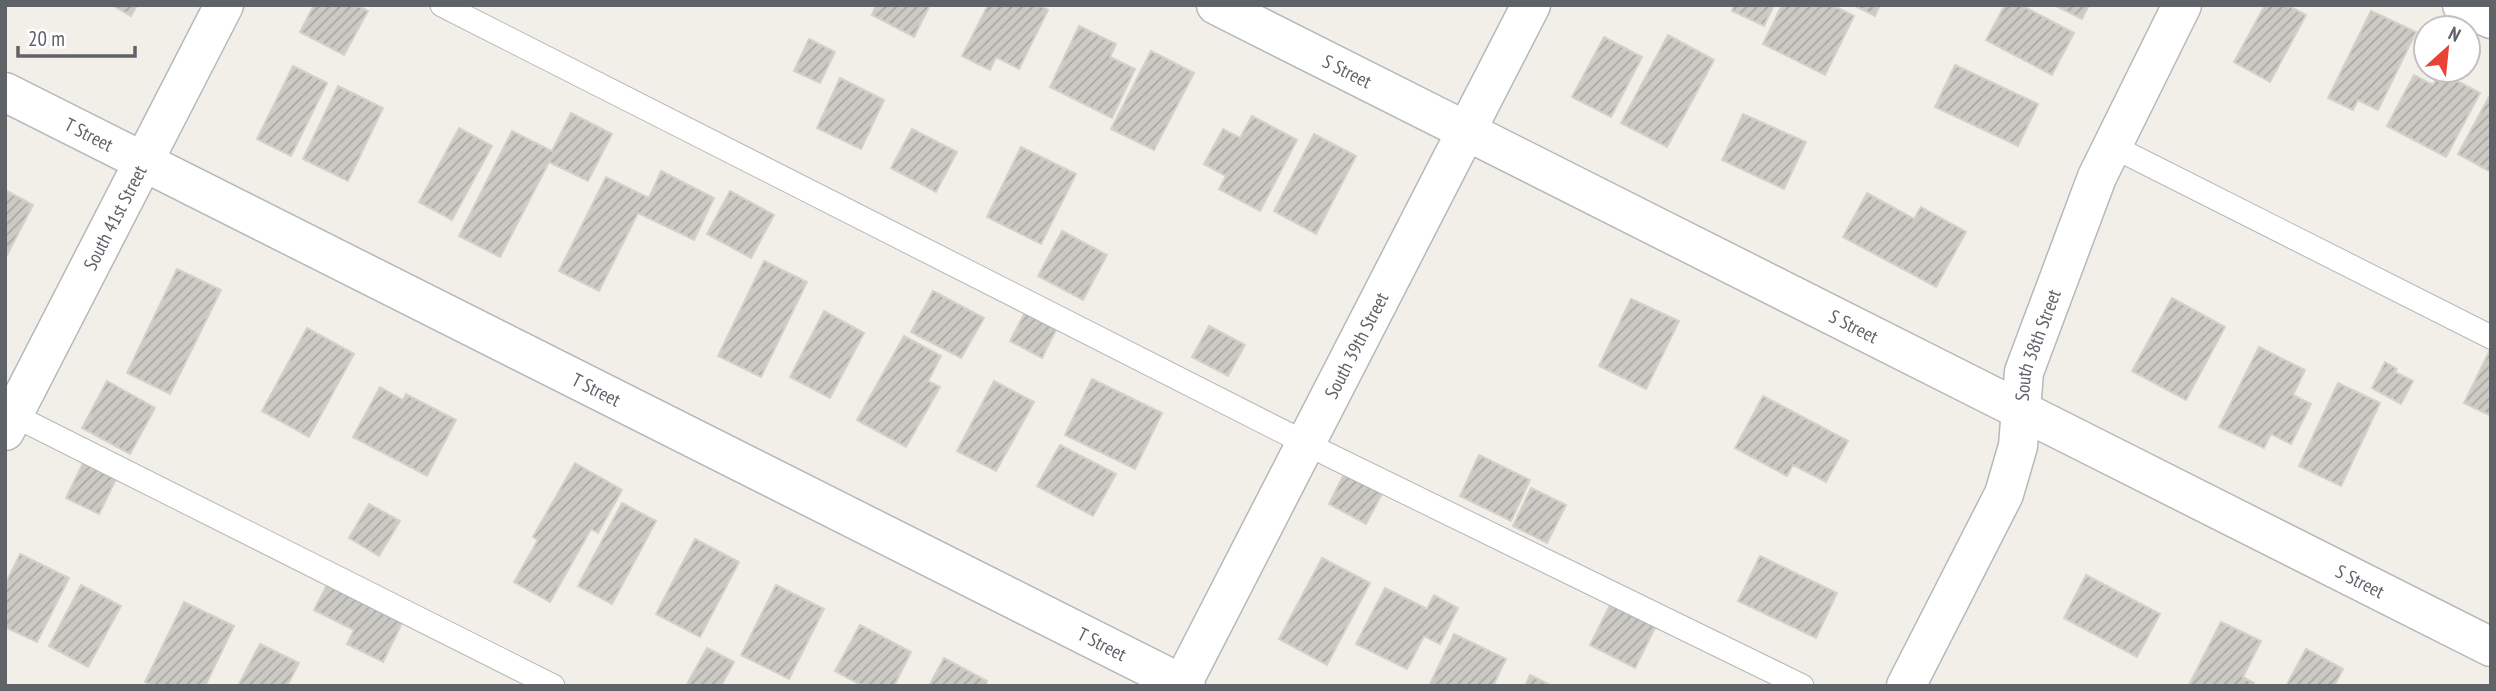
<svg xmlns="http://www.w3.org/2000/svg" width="2496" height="691" font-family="'PT Sans Narrow',sans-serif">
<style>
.building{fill:url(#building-hatch);stroke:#d6d1c6;stroke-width:2}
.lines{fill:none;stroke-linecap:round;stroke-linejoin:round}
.lane-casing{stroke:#b5b8bc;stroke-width:25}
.street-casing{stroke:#b5b8bc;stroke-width:41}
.lane{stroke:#fff;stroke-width:23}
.street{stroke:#fff;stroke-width:38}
.labels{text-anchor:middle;stroke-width:5;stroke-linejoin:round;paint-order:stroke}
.street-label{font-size:19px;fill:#5f6368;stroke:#fff}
</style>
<defs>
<pattern id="building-hatch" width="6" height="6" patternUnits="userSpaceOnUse" patternTransform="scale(1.75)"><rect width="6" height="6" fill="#cccac5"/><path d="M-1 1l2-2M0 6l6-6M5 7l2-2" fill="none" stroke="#a9a8a4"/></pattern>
</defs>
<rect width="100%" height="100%" fill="#f1efe8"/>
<g class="building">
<polygon points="112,5 137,5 131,16"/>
<polygon points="314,5 356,5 368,11 344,55 300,32"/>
<polygon points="876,5 930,5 914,37 872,15"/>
<polygon points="988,5 1039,5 1048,10 1019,69 996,57 990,70 962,56"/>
<polygon points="1734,5 1774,5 1764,26 1732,11"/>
<polygon points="1782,5 1832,5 1854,16 1825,75 1763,44"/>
<polygon points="1853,5 1880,5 1875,16"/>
<polygon points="2005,5 2021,5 2074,33 2052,75 1986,40"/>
<polygon points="2054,5 2089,5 2082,19"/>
<polygon points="2265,5 2287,5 2306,15 2270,82 2234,62"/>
<polygon points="2371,11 2416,32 2378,110 2358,100 2353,110 2328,98"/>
<polygon points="1079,26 1116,44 1110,57 1135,69 1112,118 1050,87"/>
<polygon points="1668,35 1714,60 1667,147 1621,123"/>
<polygon points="1604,37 1642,57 1611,117 1572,97"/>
<polygon points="809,39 835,52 820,83 794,71"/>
<polygon points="1151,51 1194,73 1154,150 1111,129"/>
<polygon points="1955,65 2038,104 2018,146 1935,107"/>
<polygon points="293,66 327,83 291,156 257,139"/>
<polygon points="2440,72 2480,93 2446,157 2387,126 2414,75 2433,85"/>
<polygon points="840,78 884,100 861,149 817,128"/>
<polygon points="338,86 383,108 348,181 303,159"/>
<polygon points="2491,93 2491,172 2458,154"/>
<polygon points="571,113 612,134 588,181 549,162 500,257 459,236 512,131 552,151"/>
<polygon points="1743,114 1806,142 1784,189 1722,160"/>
<polygon points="1252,116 1297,140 1260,211 1219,189 1226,176 1204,164 1223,129 1240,138"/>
<polygon points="459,128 492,146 452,220 419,202"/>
<polygon points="912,129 957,152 936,192 891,168"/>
<polygon points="1314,134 1356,156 1316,234 1274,211"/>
<polygon points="1021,147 1076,174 1041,244 987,217"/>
<polygon points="661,171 714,198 694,240 638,213 599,291 559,271 606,177 649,198"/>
<polygon points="5,190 33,205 5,259"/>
<polygon points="730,191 774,215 751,258 707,234"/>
<polygon points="1867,193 1914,219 1921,207 1966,232 1936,287 1843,237"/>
<polygon points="1062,231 1107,255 1083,300 1038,276"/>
<polygon points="764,261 807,282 761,377 718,356"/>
<polygon points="177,269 221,290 170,394 127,373"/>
<polygon points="933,291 984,318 961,358 911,332"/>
<polygon points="2172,298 2225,327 2186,400 2132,371"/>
<polygon points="1631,299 1679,321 1646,389 1599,366"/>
<polygon points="1028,307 1059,324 1042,358 1010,341"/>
<polygon points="824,311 864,333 830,398 790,377"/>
<polygon points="1209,326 1245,345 1228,376 1192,357"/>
<polygon points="307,328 354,354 309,437 262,411"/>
<polygon points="904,336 941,356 928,381 940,387 906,447 857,420"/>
<polygon points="2259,347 2305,370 2293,395 2311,404 2291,444 2271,434 2264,448 2219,427"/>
<polygon points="2491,348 2491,416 2464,403"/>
<polygon points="2385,362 2397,369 2395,372 2413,381 2401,404 2372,388"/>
<polygon points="1092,379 1162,413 1135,469 1065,435"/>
<polygon points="107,381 155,408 130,454 82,428"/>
<polygon points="994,381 1034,402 996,471 957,451"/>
<polygon points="2338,383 2380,403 2341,486 2299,466"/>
<polygon points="380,387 403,400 406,394 456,420 427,476 353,437"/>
<polygon points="1763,396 1848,441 1826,482 1793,465 1787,476 1735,448"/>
<polygon points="1060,445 1116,474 1093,516 1037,486"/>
<polygon points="1479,455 1530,480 1511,521 1460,496"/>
<polygon points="85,459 118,475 99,514 66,498"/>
<polygon points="575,463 622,490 598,533 591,529 550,602 514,582 538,540 533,537"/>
<polygon points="1347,468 1385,488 1366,524 1329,504"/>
<polygon points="1531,488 1566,505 1547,543 1513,526"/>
<polygon points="622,503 656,521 612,604 578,586"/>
<polygon points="369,504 400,521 379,556 349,538"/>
<polygon points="695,539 739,562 700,637 656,614"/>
<polygon points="20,554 69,578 37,642 5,627 5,585"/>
<polygon points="1760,556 1837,593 1816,638 1738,601"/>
<polygon points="1322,558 1370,583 1327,665 1279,639"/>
<polygon points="2086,575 2160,614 2137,657 2064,618"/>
<polygon points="329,581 405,617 383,662 347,644 354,630 314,610"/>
<polygon points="81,585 121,606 88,667 49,646"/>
<polygon points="776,585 824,609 789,679 741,655"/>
<polygon points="1385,588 1427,609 1434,595 1458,608 1440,644 1424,636 1407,669 1356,644"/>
<polygon points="1612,601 1657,624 1635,668 1590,645"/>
<polygon points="184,602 234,626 205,686 154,686 145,682"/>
<polygon points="2221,622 2261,641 2243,677 2254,683 2253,686 2189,685"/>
<polygon points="860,625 911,652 894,686 863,686 835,671"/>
<polygon points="1454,634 1506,659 1493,686 1429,686"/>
<polygon points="260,644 299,663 287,686 238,686"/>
<polygon points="707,648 734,662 721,686 686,686"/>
<polygon points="2306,649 2343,669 2334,686 2286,686"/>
<polygon points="944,658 987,681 985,686 929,686"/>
<polygon points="1530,675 1552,686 1525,686"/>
</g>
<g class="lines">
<g class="lane-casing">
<g id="lane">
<polyline points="442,5 1331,456 1802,686"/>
<polyline points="2112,146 2491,337"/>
<polyline points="5,411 553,686"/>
</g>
</g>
<g class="street-casing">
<g id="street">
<path id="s1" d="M1216,5L2491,647"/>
<polyline points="2462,5 2491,19"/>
<path id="s2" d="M5,92L1186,686"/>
<path id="s3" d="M5,431L224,5"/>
<path id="s4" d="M1181,686L1531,5"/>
<path id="s5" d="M1906,686L2004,494L2018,446L2024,372L2097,177L2182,5"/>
</g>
</g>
<use href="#lane" class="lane"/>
<use href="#street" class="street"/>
</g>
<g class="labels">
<g class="street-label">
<text dy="7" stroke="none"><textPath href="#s1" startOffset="147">S Street</textPath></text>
<text dy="7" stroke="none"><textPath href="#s2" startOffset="94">T Street</textPath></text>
<text dy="7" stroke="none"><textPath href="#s3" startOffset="240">South 41st Street</textPath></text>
<text dy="7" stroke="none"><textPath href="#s1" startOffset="714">S Street</textPath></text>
<text dy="7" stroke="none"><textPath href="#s4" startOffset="383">South 39th Street</textPath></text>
<text dy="7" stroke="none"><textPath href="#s5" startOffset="369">South 38th Street</textPath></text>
<text dy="7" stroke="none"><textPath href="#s2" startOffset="662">T Street</textPath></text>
<text dy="7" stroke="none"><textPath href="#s1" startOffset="1281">S Street</textPath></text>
<text dy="7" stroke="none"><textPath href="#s2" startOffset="1228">T Street</textPath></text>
</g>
</g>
<rect width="2496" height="691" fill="none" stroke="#5f6368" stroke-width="14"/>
<g transform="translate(2447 49) rotate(27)"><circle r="33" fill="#ffffff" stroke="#bfc1c3" stroke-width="2"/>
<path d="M0-5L12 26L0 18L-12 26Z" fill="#ea4335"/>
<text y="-10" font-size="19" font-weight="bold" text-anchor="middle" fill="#5f6368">N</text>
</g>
<path d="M18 46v10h117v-10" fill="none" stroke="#5f6368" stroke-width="3.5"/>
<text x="28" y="46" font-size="21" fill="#5f6368" stroke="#ffffff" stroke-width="5" paint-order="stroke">20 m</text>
</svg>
